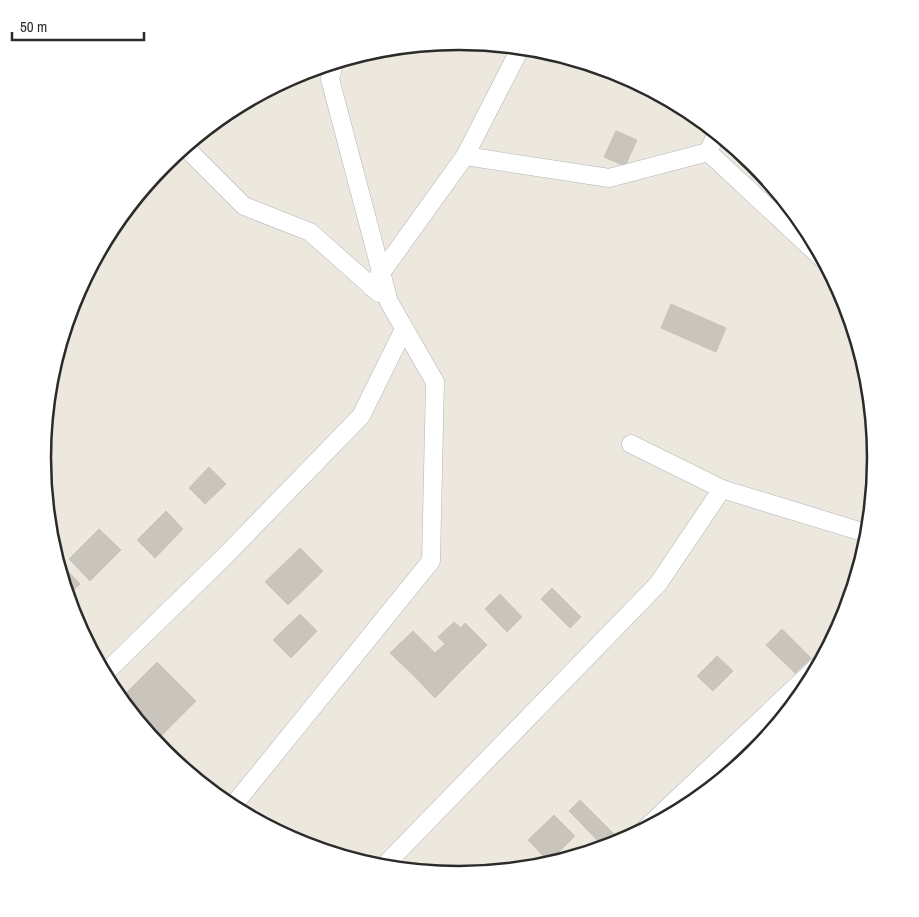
<svg xmlns="http://www.w3.org/2000/svg" width="919" height="917" font-family="'Archivo Narrow',sans-serif">
<style>
.building{fill:#c9c4bc;stroke:#c9c4b6}
.lines{fill:none;stroke-linecap:round;stroke-linejoin:round}
.minor-casing{stroke:#b1b2bf;stroke-width:19}
.minor{stroke:#fff;stroke-width:18}
.rim{fill:none;stroke:#2b2b2b;stroke-width:2.5}
</style>
<rect width="100%" height="100%" fill="#ede8dd"/>
<g class="building">
<polygon points="616,131 637,140 625,166 604,157"/>
<polygon points="168,161 164,172 159,171 165,163"/>
<polygon points="671,304 726,328 716,352 661,328"/>
<polygon points="209,467 226,484 205,504 189,488"/>
<polygon points="166,511 183,529 155,558 137,540"/>
<polygon points="99,529 121,550 90,581 69,559"/>
<polygon points="300,548 323,571 288,605 265,582"/>
<polygon points="61,564 80,584 67,596 58,567"/>
<polygon points="552,588 581,617 570,628 541,599"/>
<polygon points="500,594 522,617 507,632 485,609"/>
<polygon points="71,603 82,613 75,620 70,604"/>
<polygon points="300,614 317,631 291,658 273,640"/>
<polygon points="454,622 461,628 465,623 487,645 457,675 435,653 445,644 438,637"/>
<polygon points="782,629 811,658 795,673 766,645"/>
<polygon points="413,631 435,653 413,675 390,653"/>
<polygon points="435,653 457,675 435,698 413,675"/>
<polygon points="717,656 733,671 713,691 697,676"/>
<polygon points="157,662 196,701 159,738 120,699"/>
<polygon points="580,800 621,841 617,845 605,848 569,811"/>
<polygon points="554,815 575,836 549,862 528,840"/>
</g>
<g class="lines">
<g class="minor-casing">
<g id="minor">
<polyline points="185,147 244,206 310,232 379,293"/>
<polyline points="708,152 717,133"/>
<polyline points="465,156 609,178 708,152 824,260"/>
<polyline points="371,287 465,156 521,47"/>
<polyline points="631,444 722,489 869,534"/>
<polyline points="104,674 225,556 361,416 404,329"/>
<polyline points="232,807 431,561 435,382 389,302 330,79 334,63"/>
<polyline points="642,832 821,663"/>
<polyline points="382,868 658,584 722,489"/>
</g>
</g>
<use href="#minor" class="minor"/>
</g>
<path d="M0 0H919V917H0ZM51 458a408 408 0 1 1 816 0a408 408 0 1 1-816 0Z" fill="#fff" fill-rule="evenodd"/>
<path class="rim" d="M51 458a408 408 0 1 1 816 0a408 408 0 1 1-816 0Z"/>
<path d="M12 32v8h132v-8" fill="none" stroke="#2b2b2b" stroke-width="2.5"/>
<text x="20" y="32" font-size="15" fill="#2b2b2b" stroke="#ffffff" stroke-width="4" paint-order="stroke">50 m</text>
</svg>
